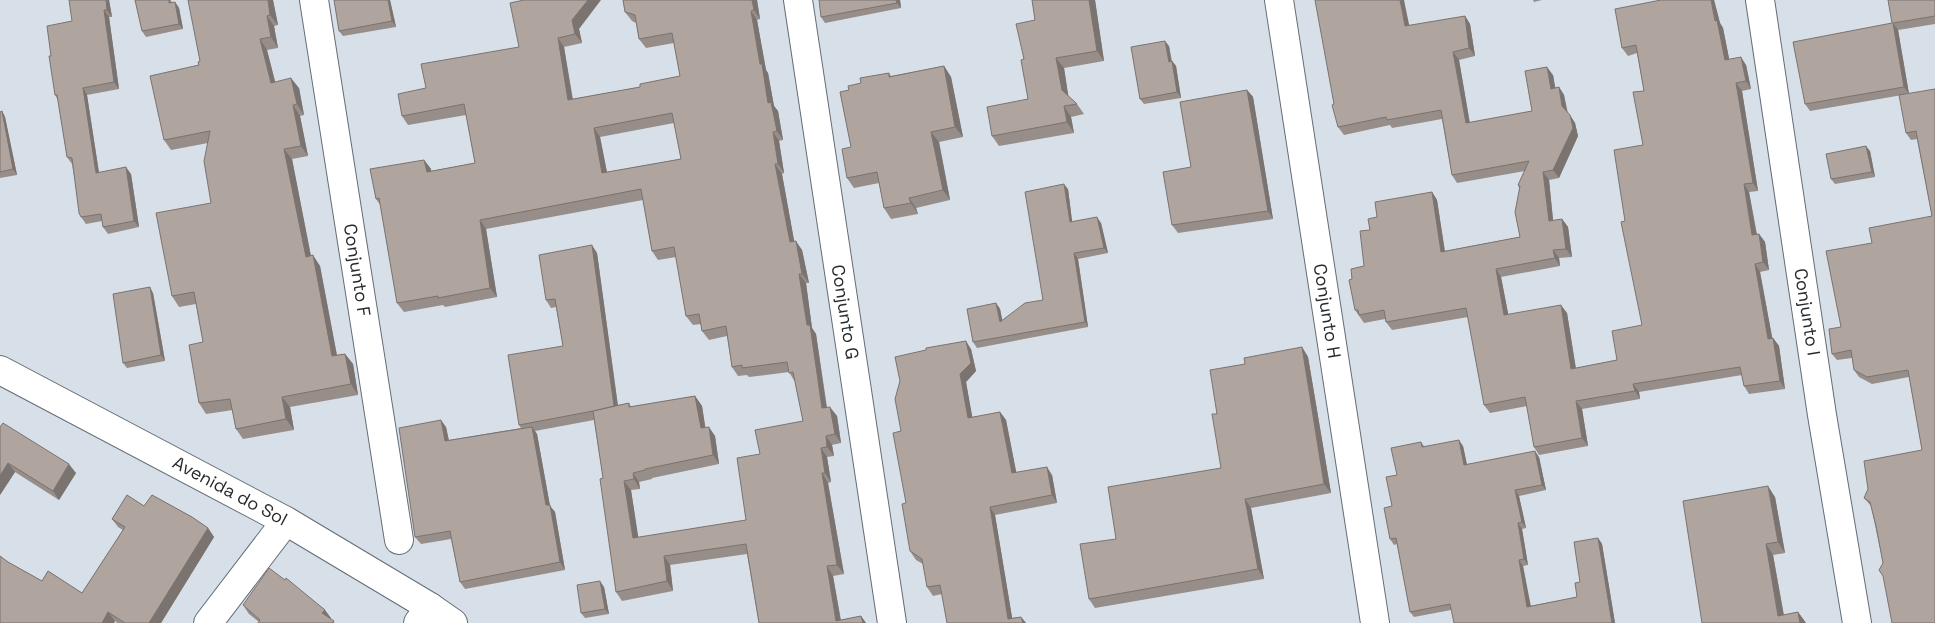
<svg xmlns="http://www.w3.org/2000/svg" width="1935" height="623" font-family="'Space Grotesk',sans-serif">
<style>
.lines{fill:none;stroke-linecap:round;stroke-linejoin:round}
.street-casing{stroke:#646c74;stroke-width:30}
.secondary-casing{stroke:#646c74;stroke-width:30}
.street{stroke:#fff;stroke-width:28}
.secondary{stroke:#fff;stroke-width:28}
.wall{fill:#978d89;fill-rule:evenodd}
.shaded-wall{fill:#7b736f}
.building{fill:#b0a49f;stroke:#7b736f;fill-rule:evenodd}
.labels{text-anchor:middle;stroke-width:5;stroke-linejoin:round;paint-order:stroke}
.street-label{font-size:18px;fill:#272b2e;stroke:#fff}
</style>
<rect width="100%" height="100%" fill="#d7e0e9"/>
<g class="lines">
<g class="street-casing">
<g id="street">
<polyline points="314,0 399,540"/>
<polyline points="798,0 892,623"/>
<polyline points="1279,0 1375,623"/>
<polyline points="1760,0 1822,415 1857,623"/>
<polyline points="208,623 286,521"/>
<polyline points="418,623 430,607"/>
</g>
</g>
<g class="secondary-casing">
<polyline id="secondary" points="0,370 286,521 430,607 453,623"/>
</g>
<use href="#street" class="street"/>
<use href="#secondary" class="secondary"/>
</g>
<g class="wall">
<polygon points="109,0 112,17 109,17 119,89 87,95 99,172 131,174 139,227 108,234 103,227 102,221 86,224 81,217 72,164 67,157 58,100 55,95 51,56 72,21"/>
<polygon points="135,0 171,0 172,3 175,2 179,8 183,29 146,37 142,31"/>
<polygon points="273,0 278,25 274,26 278,48 267,50 275,82 299,88 304,115 300,116 308,156 292,159 311,256 320,266 337,355 345,354 353,364 358,395 290,407 294,430 243,439 236,429 233,410 206,414 199,403 203,342 196,304 179,307 172,296 211,203 208,143 171,150 164,140 200,61"/>
<polygon points="390,0 396,27 343,36 339,31"/>
<path d="M623,0H757L760,19L757,20L766,70L768,73L774,106L778,111L783,140L779,141L784,173L782,174L794,241L802,250L809,283H806L812,328L816,334L827,407L837,416L841,443L832,445L834,456L827,457L831,482L828,483L844,574L833,576L841,620L861,616L866,623H759L747,554L670,565L673,591L622,601L616,592L603,478L594,420L535,431L537,434L550,506L555,512L565,570L465,589L460,582L451,539L421,544L415,537L446,427L449,440L521,428L519,425L563,346L556,307L551,308L546,300L597,253L618,405L629,403L631,407L695,396L702,406L705,428L715,436L719,464L652,478V479L639,482L640,489L631,490L638,538L746,520L760,454L803,421L795,382L789,372L749,377L747,375L738,376L732,367L727,336L709,340L702,331L701,324L693,325L686,316L676,257L658,260L652,251L643,200L486,229L497,297L445,307L443,305L404,312L397,303L381,206L376,199L424,160L431,169V171L475,163L466,115L408,125L402,116L426,88L519,47L579,29L582,43L564,47L573,99L640,87L680,76L674,43L646,48L639,39L636,23L632,21L625,12ZM674,123L681,159L607,172L600,137Z"/>
<polygon points="900,0 901,8 825,23 821,17"/>
<polygon points="1032,0 1095,0 1104,61 1064,68 1068,96 1077,104 1084,114 1071,117 1074,133 999,146 992,136 1028,99 1024,59 1035,20"/>
<polygon points="1533,0 1542,0 1534,2"/>
<polygon points="1661,0 1714,0 1720,23 1723,28 1729,59 1746,65 1751,89 1742,91 1758,191 1749,192 1757,234 1759,234 1765,242 1769,270 1760,272 1772,338 1773,338 1779,346 1785,389 1749,394 1744,386 1742,375 1639,392 1640,399 1582,409 1588,446 1539,455 1534,447 1527,406 1490,413 1484,405 1468,317 1392,330 1386,322 1385,319 1364,323 1355,310 1352,279 1364,266 1370,230 1377,217 1432,192 1437,200 1445,251 1520,237 1519,188 1518,185 1525,171 1457,183 1452,175 1442,119 1392,128 1390,125 1344,135 1338,127 1334,104 1409,26 1465,16 1470,24 1475,56 1459,60 1470,123 1532,111 1553,75 1555,88 1559,87 1564,95 1567,112 1575,123 1578,136 1559,178 1549,180 1553,221 1562,219 1568,227 1572,257 1559,258 1560,266 1501,277 1508,314 1567,313 1576,368 1617,360 1642,325 1625,221 1643,145 1644,91 1637,53 1628,56 1622,48"/>
<polygon points="1935,0 1935,24 1898,30 1909,94 1935,89 1935,623 1883,563 1871,506 1864,498 1922,450 1909,377 1872,384 1859,377 1854,370 1852,358 1837,360 1832,354 1841,327 1872,243 1932,216 1917,139 1911,140 1906,133 1908,94 1810,111 1805,104 1892,23"/>
<polygon points="1169,46 1172,61 1176,66 1181,98 1144,104 1140,99"/>
<polygon points="944,66 951,77 963,137 939,142 950,200 916,208 918,214 891,219 884,208 879,183 854,188 847,178 851,147 861,83 889,73 891,76"/>
<polygon points="1247,90 1253,97 1273,219 1178,233 1172,225 1191,167"/>
<polygon points="2,111 5,117 17,175 0,178 0,112"/>
<polygon points="1870,151 1875,177 1835,184 1831,179"/>
<polygon points="1068,189 1072,222 1101,223 1108,253 1078,259 1088,327 977,348 973,342 996,303 1000,309 1002,320 1043,300"/>
<polygon points="153,293 165,361 127,368 123,363"/>
<polygon points="1302,347 1308,357 1331,493 1251,508 1264,579 1095,608 1089,599 1116,539 1221,468 1217,414 1245,364"/>
<polygon points="971,349 976,371 966,382 972,418 1000,412 1006,420 1016,472 1052,475 1057,503 995,515 1012,618 1021,617 1026,623 947,623 942,594 933,596 927,587 923,564 916,560 910,551 901,431 926,350"/>
<polygon points="0,427 76,473 59,500 15,472 0,495"/>
<polygon points="1421,442 1424,446 1463,446 1467,464 1539,457 1546,490 1519,496 1526,528 1522,529 1528,565 1523,566 1530,606 1577,597 1580,582 1598,538 1602,544 1615,623 1451,610 1414,617 1410,612 1397,544 1394,545 1390,539 1392,506 1397,475"/>
<polygon points="127,495 144,506 152,495 192,517 208,528 214,537 161,623 117,623 115,621 114,623 0,623 0,556 8,562 42,581 48,571 82,593 123,530 118,527 112,519"/>
<polygon points="1775,497 1785,553 1773,555 1784,615 1798,612 1806,623 1702,623"/>
<polygon points="285,580 325,610 330,619 335,623 258,623 259,622 249,614 243,605"/>
<polygon points="604,587 609,614 585,618 581,613"/>
</g>
<g class="shaded-wall">
<polygon points="106,0 109,0 112,17 107,10"/>
<polygon points="268,0 273,0 278,25 270,15"/>
<polygon points="388,0 390,0 396,27 392,21"/>
<polygon points="588,0 601,0 579,29 582,43 575,34 572,20"/>
<polygon points="752,0 757,0 760,19 754,10"/>
<polygon points="896,0 900,0 901,8 897,3"/>
<polygon points="1089,0 1095,0 1104,61 1097,51"/>
<polygon points="1400,0 1404,0 1411,34 1405,26"/>
<polygon points="1711,0 1714,0 1720,23 1723,28 1731,68 1725,60"/>
<polygon points="175,2 179,8 183,29 179,24"/>
<polygon points="104,10 109,17 119,89 114,82"/>
<polygon points="751,11 757,20 766,70 768,73 774,106 778,111 783,140 777,131 768,103 760,64"/>
<polygon points="267,16 274,26 278,48 271,37"/>
<polygon points="1465,16 1470,24 1475,56 1469,48"/>
<polygon points="1893,23 1898,30 1909,94 1904,87"/>
<polygon points="558,38 564,47 574,110 568,100"/>
<polygon points="260,39 267,50 278,93 271,83"/>
<polygon points="1165,41 1169,46 1172,67 1169,62"/>
<polygon points="1453,52 1459,60 1471,131 1466,123"/>
<polygon points="1741,57 1746,65 1751,89 1746,81"/>
<polygon points="1056,58 1064,68 1069,100 1062,90"/>
<polygon points="1172,61 1176,66 1181,98 1177,92"/>
<polygon points="944,66 951,77 963,137 955,127"/>
<polygon points="1547,67 1553,75 1557,97 1551,89"/>
<polygon points="291,78 299,88 304,115 297,104"/>
<polygon points="1736,83 1742,91 1758,191 1753,183"/>
<polygon points="1559,87 1564,95 1568,114 1562,106"/>
<polygon points="83,88 87,95 100,180 96,173"/>
<polygon points="1247,90 1253,97 1273,219 1268,211"/>
<polygon points="293,105 300,116 308,156 301,146"/>
<polygon points="1064,106 1071,117 1074,133 1067,122"/>
<polygon points="2,111 5,117 17,175 13,169"/>
<polygon points="1570,115 1575,123 1578,136 1559,178 1553,170"/>
<polygon points="594,128 600,137 609,183 602,173"/>
<polygon points="773,132 779,141 784,173 778,164"/>
<polygon points="931,132 939,142 950,200 943,190"/>
<polygon points="1866,146 1870,151 1875,177 1872,172"/>
<polygon points="284,149 292,159 313,267 306,257"/>
<polygon points="424,160 431,169 433,182 427,172"/>
<polygon points="775,164 782,174 796,251 790,242"/>
<polygon points="126,167 131,174 139,227 134,221"/>
<polygon points="1543,172 1549,180 1554,229 1549,221"/>
<polygon points="1064,184 1068,189 1073,228 1070,222"/>
<polygon points="1744,184 1749,192 1758,243 1752,235"/>
<polygon points="1432,192 1437,200 1446,260 1441,252"/>
<polygon points="909,198 916,208 918,214 911,203"/>
<polygon points="1097,217 1101,223 1108,253 1104,248"/>
<polygon points="1562,219 1568,227 1572,257 1566,249"/>
<polygon points="480,220 486,229 497,297 490,288"/>
<polygon points="1759,234 1765,242 1769,270 1763,262"/>
<polygon points="796,241 802,250 809,283 802,274"/>
<polygon points="592,245 597,253 619,415 614,407"/>
<polygon points="1553,250 1559,258 1560,266 1555,258"/>
<polygon points="1074,253 1078,259 1088,327 1085,322"/>
<polygon points="313,255 320,266 339,367 332,356"/>
<polygon points="1755,264 1760,272 1774,347 1768,339"/>
<polygon points="1496,269 1501,277 1510,323 1504,315"/>
<polygon points="799,274 806,283 812,328 816,334 828,418 822,408 807,325"/>
<polygon points="150,287 153,293 165,361 161,355"/>
<polygon points="996,303 1000,309 1004,328 1000,322"/>
<polygon points="1561,305 1567,313 1577,377 1571,369"/>
<polygon points="1773,338 1779,346 1785,389 1780,381"/>
<polygon points="966,341 971,349 976,371 966,382 974,426 968,418 960,374"/>
<polygon points="1302,347 1308,357 1331,493 1324,484"/>
<polygon points="345,354 353,364 358,395 351,384"/>
<polygon points="1633,384 1639,392 1640,399 1635,391"/>
<polygon points="695,396 702,406 707,437 701,428"/>
<polygon points="282,397 290,407 294,430 286,419"/>
<polygon points="1576,401 1582,409 1588,446 1582,438"/>
<polygon points="830,407 837,416 841,443 835,434"/>
<polygon points="1000,412 1006,420 1018,481 1012,473"/>
<polygon points="441,420 446,427 450,448 445,441"/>
<polygon points="532,427 537,434 550,506 555,512 565,570 560,562 546,505"/>
<polygon points="709,427 715,436 719,464 713,455"/>
<polygon points="826,436 832,445 834,456 827,447"/>
<polygon points="1459,440 1463,446 1468,471 1464,465"/>
<polygon points="821,448 827,457 831,482 825,473"/>
<polygon points="1535,451 1539,457 1546,490 1542,485"/>
<polygon points="8,463 15,472 0,495 0,476"/>
<polygon points="69,464 76,473 59,500 53,491"/>
<polygon points="1047,467 1052,475 1057,503 1052,495"/>
<polygon points="633,473 639,482 640,489 634,479"/>
<polygon points="822,473 828,483 844,574 837,565"/>
<polygon points="624,481 631,490 640,548 633,538"/>
<polygon points="1768,486 1775,497 1785,553 1778,542"/>
<polygon points="1515,490 1519,496 1526,528 1522,522"/>
<polygon points="1245,499 1251,508 1264,579 1258,569"/>
<polygon points="990,507 995,515 1013,623 1008,619"/>
<polygon points="1518,523 1522,529 1528,565 1524,559"/>
<polygon points="208,528 214,537 161,623 149,623"/>
<polygon points="1598,538 1602,544 1615,623 1612,623"/>
<polygon points="1766,544 1773,555 1785,623 1778,616"/>
<polygon points="664,556 670,565 673,591 667,581"/>
<polygon points="1519,560 1523,566 1532,612 1527,607"/>
<polygon points="827,566 833,576 841,623 836,621"/>
<polygon points="600,581 604,587 609,614 605,609"/>
<polygon points="325,610 331,618 328,621 322,613"/>
<polygon points="108,612 115,621 114,623 102,623"/>
<polygon points="1798,612 1806,623 1800,623"/>
<polygon points="861,616 866,623 863,623"/>
<polygon points="1021,617 1026,623 1023,623"/>
</g>
<g class="building">
<polygon points="69,0 106,0 107,10 104,10 114,82 83,88 96,173 126,167 134,221 103,227 101,214 81,217 79,213 72,158 67,157 57,95 55,95 49,56 51,56 47,26 72,21"/>
<polygon points="135,0 169,0 169,3 175,2 179,24 142,31"/>
<polygon points="188,0 268,0 270,15 267,16 271,37 260,39 271,83 291,78 297,104 293,105 301,146 284,149 306,257 313,255 332,356 345,354 351,384 282,397 286,419 236,429 230,399 199,403 189,345 203,342 194,292 172,296 156,213 211,203 204,161 210,131 164,140 150,76 199,65 198,62 200,61"/>
<polygon points="334,0 388,0 392,21 339,31"/>
<path d="M524,0H588L572,20L575,34L558,38L568,100L640,87V84L680,76L672,33L639,39L635,15L625,12L623,0H752L754,10L751,11L760,64H762L768,103L771,102L777,131L773,132L778,164H775L790,242L796,241L802,274H799L807,325H810L822,408L830,407L835,434L826,436L827,447L821,448L825,473H822L837,565L827,566L836,621L861,616L863,623H759L746,544L664,556L667,581L616,592L600,479L603,478L593,411L629,403V407L695,396L701,428L709,427L713,455L645,469V470L633,473L634,479L624,481L633,538L746,520L737,458L760,454L755,430L803,421L793,372L789,373L787,362L742,368V365L732,367L726,326L702,331L699,314L686,316L674,247L652,251L641,189L480,220L490,288L438,298V296L397,303L379,198L376,199L370,169L424,160L427,172L475,163L464,104L402,116L398,94L426,88L421,64L519,47L510,3ZM672,113L681,159L602,173L594,128Z"/>
<polygon points="819,0 896,0 897,3 821,17"/>
<polygon points="1032,0 1089,0 1097,51 1056,58 1062,90 1077,104 1064,106 1067,122 992,136 987,107 1028,99 1021,60 1024,59 1016,24 1035,20"/>
<polygon points="1315,0 1400,0 1405,26 1465,16 1469,48 1453,52 1466,123 1532,111 1525,71 1547,67 1551,89 1559,87 1562,106 1570,115 1573,128 1553,170 1543,172 1549,221 1562,219 1566,249 1553,250 1555,258 1496,269 1504,315 1561,305 1571,369 1617,360 1612,331 1642,325 1621,222 1625,221 1614,150 1643,145 1633,92 1644,91 1636,45 1622,48 1615,9 1661,0 1711,0 1715,21 1717,20 1725,60 1741,57 1746,81 1736,83 1753,183 1744,184 1752,235 1759,234 1763,262 1755,264 1768,339 1773,338 1780,381 1744,386 1740,367 1633,384 1635,391 1576,401 1582,438 1534,447 1525,397 1484,405 1466,308 1386,322 1384,310 1359,315 1358,310 1355,310 1349,280 1352,279 1351,269 1364,266 1360,231 1370,230 1368,219 1377,217 1375,202 1432,192 1441,252 1520,237 1515,212 1520,186 1518,185 1529,161 1452,175 1441,110 1387,120 1386,117 1338,127 1332,105 1334,104"/>
<polygon points="1888,0 1935,0 1935,16 1893,23 1904,87 1805,104 1793,42 1892,23"/>
<polygon points="1165,41 1169,62 1172,61 1177,92 1140,99 1131,47"/>
<polygon points="944,66 955,127 931,132 943,190 909,198 911,203 884,208 877,172 847,178 842,149 851,147 840,92 849,90 848,86 861,83 860,78 889,73 889,77"/>
<polygon points="1935,89 1935,623 1892,623 1883,576 1879,570 1883,563 1876,526 1870,502 1864,498 1868,489 1864,461 1922,450 1908,370 1867,377 1854,370 1851,350 1832,354 1829,329 1841,327 1826,251 1872,243 1869,228 1932,216 1916,131 1906,133 1899,95"/>
<polygon points="1247,90 1268,211 1172,225 1163,172 1191,167 1180,102"/>
<polygon points="2,111 13,169 0,172 0,112"/>
<polygon points="1866,146 1872,172 1831,179 1826,154"/>
<polygon points="1064,184 1070,222 1097,217 1104,248 1074,253 1085,322 973,342 967,309 996,303 1000,322 1025,303 1043,300 1025,192"/>
<polygon points="592,245 614,406 593,411 519,425 508,355 563,346 555,299 546,300 539,255"/>
<polygon points="150,287 161,355 123,363 113,294"/>
<polygon points="966,341 971,363 960,374 968,418 1000,412 1012,473 1047,467 1052,495 990,507 1008,619 1021,617 1023,623 947,623 940,585 927,587 922,559 910,551 902,504 906,503 893,433 901,431 895,399 900,381 895,357 926,350 926,348"/>
<polygon points="1302,347 1324,484 1245,499 1258,569 1089,599 1080,544 1116,539 1108,487 1221,468 1212,414 1217,414 1210,370 1245,364 1244,358"/>
<polygon points="441,420 445,441 532,427 546,505 550,505 560,562 460,582 450,531 415,537 399,428"/>
<polygon points="3,423 69,464 53,491 8,463 0,476 0,427"/>
<polygon points="1459,440 1464,465 1535,451 1542,485 1515,490 1522,522 1518,523 1524,559 1519,560 1527,607 1577,597 1575,583 1580,582 1574,542 1598,538 1612,623 1454,623 1450,604 1410,612 1396,538 1390,539 1384,508 1392,506 1386,477 1397,475 1391,448 1421,442 1422,447"/>
<polygon points="1768,486 1778,542 1766,544 1778,616 1798,612 1800,623 1702,623 1683,501"/>
<polygon points="127,495 144,506 152,495 192,517 208,528 149,623 125,623 108,612 102,623 0,623 0,556 8,562 42,581 48,571 82,593 125,527 112,519"/>
<polygon points="269,568 285,580 286,578 325,610 322,613 334,621 332,623 258,623 260,620 243,605"/>
<polygon points="600,581 605,609 581,613 577,585"/>
</g>
<g class="labels">
<g class="street-label">
<text transform="translate(357 270) rotate(81)" y="6">Conjunto F</text>
<text transform="translate(1327 311) rotate(81)" y="6">Conjunto H</text>
<text transform="translate(845 312) rotate(81)" y="6">Conjunto G</text>
<text transform="translate(1807 312) rotate(81)" y="6">Conjunto I</text>
<text transform="translate(230 491) rotate(28)" y="6">Avenida do Sol</text>
</g>
</g>
</svg>
